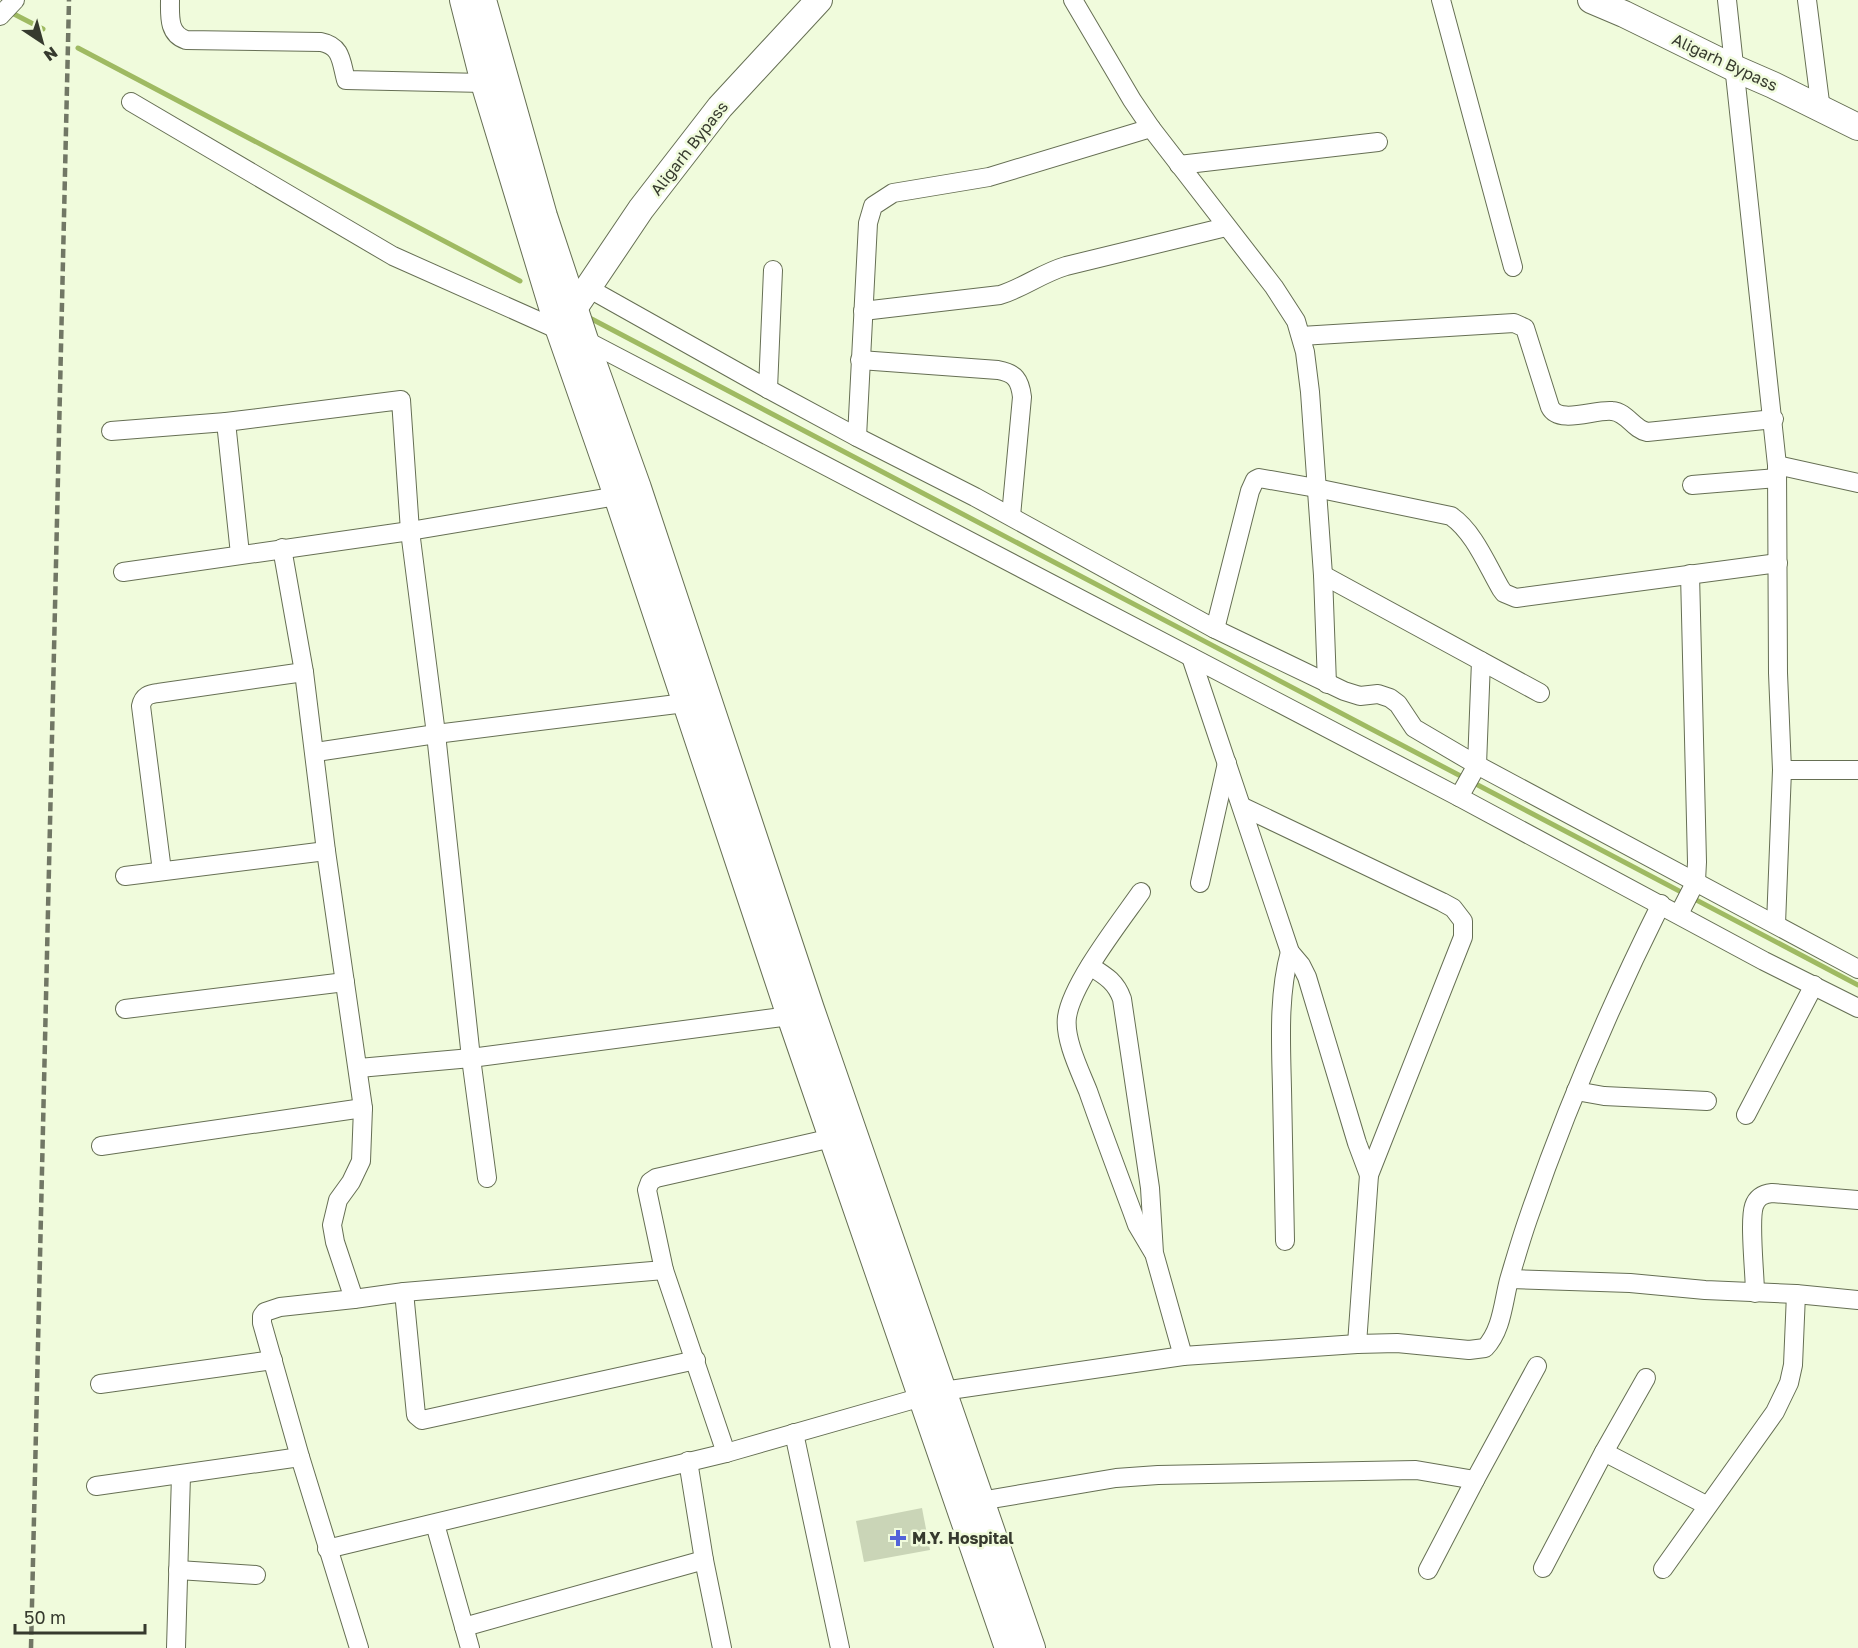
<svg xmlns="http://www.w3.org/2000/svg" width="1858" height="1648" font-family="'Golos Text',sans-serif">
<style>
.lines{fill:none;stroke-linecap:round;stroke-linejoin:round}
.stream{stroke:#9fba62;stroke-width:5}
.building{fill:#cad5b7}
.minor-casing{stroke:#666f54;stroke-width:20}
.secondary-casing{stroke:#666f54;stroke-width:28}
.minor{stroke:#fff;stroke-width:18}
.secondary{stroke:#fff;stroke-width:26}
.rail{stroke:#717765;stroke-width:4.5;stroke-dasharray:9 4.5;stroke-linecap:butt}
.poi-dot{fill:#5363d9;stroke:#f0fbdc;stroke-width:2}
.labels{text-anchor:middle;stroke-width:5;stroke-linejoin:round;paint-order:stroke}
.street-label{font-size:16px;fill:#363a2e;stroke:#f0fbdc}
.poi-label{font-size:16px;font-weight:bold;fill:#363a2e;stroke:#f0fbdc;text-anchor:start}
</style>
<rect width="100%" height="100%" fill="#f0fbdc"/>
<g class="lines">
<g class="stream">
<polyline points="10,12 43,29"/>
<polyline points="78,48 520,281"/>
<polyline points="586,316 1858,985"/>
</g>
</g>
<polygon class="building" points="922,1508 930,1550 864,1562 856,1521"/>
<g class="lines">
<g class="minor-casing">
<g id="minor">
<path d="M170,0C170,16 168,34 186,40L321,42C342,46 341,62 346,80L484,83"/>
<polyline points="1073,0 1132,100 1151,128 1274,287 1296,321 1305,352 1310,392 1323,575 1327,684"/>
<polyline points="1441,0 1513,267"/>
<polyline points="1727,0 1777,465 1778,673 1782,770 1776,924"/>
<polyline points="1807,0 1821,110"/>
<polyline points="0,16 15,0"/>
<polyline points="131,102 393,256 559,330"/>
<polyline points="1179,165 1378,142"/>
<polyline points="588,288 768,389 857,437 975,497 1215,629 1344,691 1360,696 1378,694 1390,698 1398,704 1414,728 1477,765 1858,969"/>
<path d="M863,311L1000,295C1023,288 1042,273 1066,266L1226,227"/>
<path d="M1301,336L1514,323L1525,328L1550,407C1559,425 1595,409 1612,411C1627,412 1633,429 1647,432L1774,419"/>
<polyline points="585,340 1459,797 1764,961 1858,1008"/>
<path d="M860,360L998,370C1015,373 1020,380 1022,397L1011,516"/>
<polyline points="768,389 773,270"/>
<polyline points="111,431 226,422"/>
<polyline points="857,437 868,223 873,206 893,193 989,177 1151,128"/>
<polyline points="1777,465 1858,483"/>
<polyline points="1692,485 1777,478"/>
<polyline points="282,548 304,672 326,851 363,1108 361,1161 351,1182 338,1200 332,1225 335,1242 354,1299"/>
<polyline points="240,554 226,422 401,400 410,531 436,734 471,1058 487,1178"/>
<polyline points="123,572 410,531 617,496"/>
<polyline points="1323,575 1540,693"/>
<path d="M1215,629L1250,491L1255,480L1259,478L1316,488L1451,516C1474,532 1487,565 1501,589L1504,593L1516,598L1778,563"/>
<polyline points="1191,657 1290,952 1301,965 1307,977 1357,1143 1369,1175"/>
<polyline points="316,752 436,734 685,703"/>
<polyline points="1782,770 1858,770"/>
<polyline points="1459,797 1477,765 1481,661"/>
<polyline points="1243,807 1442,902 1453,908 1463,921 1463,937 1369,1175 1357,1344"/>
<path d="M162,871L141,706C143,696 149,694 158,693L304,672"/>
<polyline points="125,876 326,851"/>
<polyline points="1200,883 1227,763"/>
<path d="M1141,892C1120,922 1072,983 1067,1017C1064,1039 1080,1071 1088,1091C1102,1131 1117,1171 1132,1211L1137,1225L1153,1252"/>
<polyline points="1679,914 1696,881 1697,862 1690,574"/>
<path d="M1090,966C1106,976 1116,982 1122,999L1150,1188L1154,1253L1183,1356"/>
<polyline points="125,1009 345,982"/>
<polyline points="359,1068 471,1058 790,1016"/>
<polyline points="1576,1091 1604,1096 1707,1101"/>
<polyline points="1746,1115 1814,985"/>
<polyline points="101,1146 363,1108"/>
<path d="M1285,1241C1284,1190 1283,1139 1282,1089C1281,1044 1278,995 1290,952"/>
<polyline points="664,1270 726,1453"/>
<polyline points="1510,1279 1630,1283 1705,1290 1796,1294 1858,1300"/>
<polyline points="404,1292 416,1415 422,1420 696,1360"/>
<path d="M1755,1293C1755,1275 1749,1221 1754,1206C1757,1197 1763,1194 1772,1193L1858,1200"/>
<polyline points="100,1384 273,1360"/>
<path d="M943,1391L1183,1356L1357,1344L1397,1343L1469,1350L1485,1348C1502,1330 1503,1303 1509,1280C1515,1260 1521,1239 1528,1219C1565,1111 1610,1006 1661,904"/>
<polyline points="794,1433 840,1648"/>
<polyline points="1604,1452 1646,1378"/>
<polyline points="688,1461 704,1560 722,1648"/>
<polyline points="1475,1480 1537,1366"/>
<polyline points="96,1486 300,1457"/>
<polyline points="980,1501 1116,1478 1158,1475 1416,1470 1475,1480 1428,1570"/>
<polyline points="435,1524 470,1648"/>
<polyline points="327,1549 726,1453 922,1397"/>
<polyline points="1543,1568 1604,1452 1706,1505"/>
<polyline points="1663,1569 1775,1412 1789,1383 1793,1365 1796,1294"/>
<polyline points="178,1570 256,1575"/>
<polyline points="464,1627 704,1560"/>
<polyline points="176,1648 181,1475"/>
<polyline points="359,1648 300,1457 262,1323 262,1316 265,1312 280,1307 354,1299 404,1292 664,1270 647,1190 650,1182 656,1178 832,1138"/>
</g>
</g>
<g class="secondary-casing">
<g id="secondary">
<polyline points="463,0 484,83 559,330 617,496 790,1016 1008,1648"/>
<polyline points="483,0 544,216 585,340 638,488 811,1009 1032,1648"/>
<polyline points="1591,0 1624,14 1734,68 1773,85 1858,127"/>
<polyline points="575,307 641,209 720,107 819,0"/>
</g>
</g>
<use href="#minor" class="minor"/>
<use href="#secondary" class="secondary"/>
<polyline class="rail" points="31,1648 69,0"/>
</g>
<path class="poi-dot" d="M895 1529h6v6h6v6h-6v6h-6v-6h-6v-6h6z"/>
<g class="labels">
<g class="street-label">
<text transform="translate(1725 62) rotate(25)" y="6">Aligarh Bypass</text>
<text transform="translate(689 148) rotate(-52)" y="6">Aligarh Bypass</text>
</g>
<g class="poi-label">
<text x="912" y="1544">M.Y. Hospital</text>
</g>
</g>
<g transform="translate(42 42) rotate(144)" stroke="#f0fbdc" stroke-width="4.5" paint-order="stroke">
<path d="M0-4.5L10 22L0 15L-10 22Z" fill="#363a2e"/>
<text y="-9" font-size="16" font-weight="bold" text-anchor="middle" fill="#363a2e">N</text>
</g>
<path d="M15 1624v9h130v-9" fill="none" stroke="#363a2e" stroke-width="3"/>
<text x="24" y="1624" font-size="18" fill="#363a2e" stroke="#f0fbdc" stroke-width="4.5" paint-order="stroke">50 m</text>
</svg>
